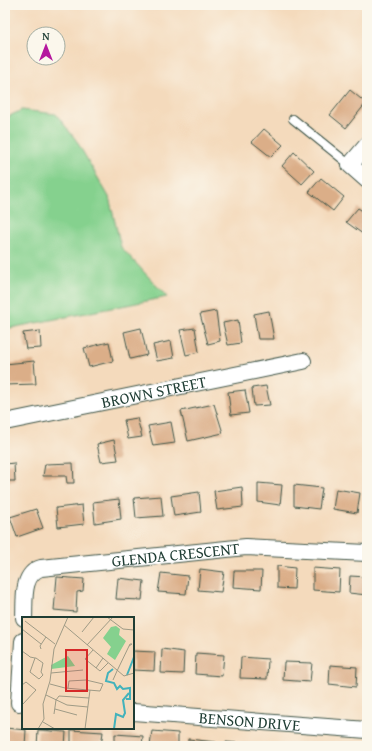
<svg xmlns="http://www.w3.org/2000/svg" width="372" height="751" font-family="'Gentium Book Plus',serif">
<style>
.green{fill:#85d18e;stroke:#528761}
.building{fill:#dbae88}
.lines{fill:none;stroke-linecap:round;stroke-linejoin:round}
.service-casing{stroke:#3f5548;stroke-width:10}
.minor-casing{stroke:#3f5548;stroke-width:18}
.service{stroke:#fff;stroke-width:8}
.minor{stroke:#fff;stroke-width:16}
.labels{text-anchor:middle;stroke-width:4;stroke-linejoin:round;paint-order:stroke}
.street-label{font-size:16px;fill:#1f3d34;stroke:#fbf7ec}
.inset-river{fill:none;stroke:#42b2bb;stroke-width:2}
.inset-road{fill:none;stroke:#9f9b86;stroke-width:1}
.view{fill:#d62828;fill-opacity:0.15;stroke:#d62828;stroke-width:2}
.inset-edge{fill:none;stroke:#1f3d34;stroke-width:2}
</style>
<rect width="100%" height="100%" fill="#fbf7ec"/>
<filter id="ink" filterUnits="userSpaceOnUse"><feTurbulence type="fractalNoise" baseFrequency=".025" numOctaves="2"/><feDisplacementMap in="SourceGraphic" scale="8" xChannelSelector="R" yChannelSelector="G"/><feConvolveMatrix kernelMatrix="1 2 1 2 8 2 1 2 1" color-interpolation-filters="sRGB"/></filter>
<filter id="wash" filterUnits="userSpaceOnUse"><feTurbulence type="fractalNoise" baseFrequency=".012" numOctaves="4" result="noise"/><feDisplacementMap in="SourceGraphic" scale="16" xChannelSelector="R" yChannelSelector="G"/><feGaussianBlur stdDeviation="0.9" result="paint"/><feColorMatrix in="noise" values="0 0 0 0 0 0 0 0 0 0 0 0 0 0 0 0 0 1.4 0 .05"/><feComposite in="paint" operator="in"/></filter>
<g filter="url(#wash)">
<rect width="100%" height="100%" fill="#f4dabc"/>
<polygon class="green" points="22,110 56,114 76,140 109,197 121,247 167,297 5,329 5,118"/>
<g id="blocks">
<g class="building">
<polygon points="350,90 366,103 346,128 330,115"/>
<polygon points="264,129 283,145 271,157 252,142"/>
<polygon points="294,152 314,171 302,184 282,166"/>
<polygon points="321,178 344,197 333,211 309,192"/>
<polygon points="358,208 367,214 367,237 346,222"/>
<polygon points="216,311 220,341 208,344 200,314"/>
<polygon points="269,311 274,339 258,339 254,314"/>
<polygon points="238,320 241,343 228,345 223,323"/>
<polygon points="141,328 147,355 130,359 124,332"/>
<polygon points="195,328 199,352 186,355 180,330"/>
<polygon points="40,331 41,348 26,349 23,333"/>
<polygon points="171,341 174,358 157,361 153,345"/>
<polygon points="109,342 113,361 89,367 84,348"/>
<polygon points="34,361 36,384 5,385 5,364"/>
<polygon points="266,386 270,405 254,406 252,388"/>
<polygon points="245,390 249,413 231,415 228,392"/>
<polygon points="214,404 223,433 188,441 181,411"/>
<polygon points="137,418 142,437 128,439 124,420"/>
<polygon points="171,422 175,443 153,446 148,426"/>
<polygon points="114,440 118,460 101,462 97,444"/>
<polygon points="14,463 15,481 5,481 5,464"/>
<polygon points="73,463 74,483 67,483 66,476 43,476 45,464"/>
<polygon points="258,483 282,485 280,505 258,502"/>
<polygon points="294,485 322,488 319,509 294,506"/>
<polygon points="242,487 243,507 217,510 214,491"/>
<polygon points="336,489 360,493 357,513 333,509"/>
<polygon points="199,492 201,512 174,516 171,496"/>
<polygon points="161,496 163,516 136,518 134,498"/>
<polygon points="119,499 121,519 95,523 93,502"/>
<polygon points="82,505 84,524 58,527 56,508"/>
<polygon points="36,509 43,528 17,537 10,517"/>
<polygon points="277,566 295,568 294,589 277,588"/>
<polygon points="313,568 340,570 339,592 313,590"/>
<polygon points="200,569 224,572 221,592 198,590"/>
<polygon points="234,571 262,571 261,589 233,587"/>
<polygon points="161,573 188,576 186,594 158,592"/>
<polygon points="350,576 367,577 367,595 349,593"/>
<polygon points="57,577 84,579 83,591 77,592 76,612 54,610"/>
<polygon points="118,578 144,581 142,600 116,599"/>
<polygon points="162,649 184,652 183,674 161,673"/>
<polygon points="133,651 155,652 154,671 133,670"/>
<polygon points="196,653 224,655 222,676 195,674"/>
<polygon points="241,657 268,659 267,679 240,678"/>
<polygon points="284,662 312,663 310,682 283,680"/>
<polygon points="330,665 357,667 356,687 329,684"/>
<polygon points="5,728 26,730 25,746 5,746"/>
<polygon points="38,730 66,732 65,746 37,746"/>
<polygon points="71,730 103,732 101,746 71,746"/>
<polygon points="152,731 178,733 178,746 150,746"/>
<polygon points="115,734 143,736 142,746 115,746"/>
<polygon points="188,739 216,742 215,746 188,746"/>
<polygon points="226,742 253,744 252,746 226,746"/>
</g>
</g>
</g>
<g filter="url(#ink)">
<use href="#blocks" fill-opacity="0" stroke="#3f5548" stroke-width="1"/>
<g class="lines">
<g class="service-casing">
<polyline id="service" points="293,119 350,165"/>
</g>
<g class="minor-casing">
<g id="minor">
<polyline points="367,145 350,165 367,180"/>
<path id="s1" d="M5,422L303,361"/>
<path id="s2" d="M24,618C25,601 21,574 41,568L246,547L367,553"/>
<polyline points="19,703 23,641"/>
<path id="s3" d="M133,712L367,730"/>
</g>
</g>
<use href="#service" class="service"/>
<use href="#minor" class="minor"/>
</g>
</g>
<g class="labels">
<g class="street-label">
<text dy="6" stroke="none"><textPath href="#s1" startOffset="152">BROWN STREET</textPath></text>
<text dy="6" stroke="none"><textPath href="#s2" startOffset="192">GLENDA CRESCENT</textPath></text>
<text dy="6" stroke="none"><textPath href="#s3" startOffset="117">BENSON DRIVE</textPath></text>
</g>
</g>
<g transform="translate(22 617)">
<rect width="112" height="112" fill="#f4dabc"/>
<path d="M94,9L98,12L97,18L104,24L93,43L85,37L89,30L81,21L89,10ZM46,39L53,49L29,52V48Z" fill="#85d18e"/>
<path class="inset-river" d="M91,52L86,56L84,64L92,66L95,72L98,69L101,72L108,71V82H104M105,58L112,40M92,112L94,97L101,100L103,96L101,83L107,76"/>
<path class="inset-road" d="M85,0L101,12L112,13M3,4L33,27M42,8L102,59L112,56M0,12L19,27M60,15L72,0M65,28L91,0M19,32L18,29L24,20M71,33L63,42L78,54L86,46M0,34L7,39L8,40L13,41H14L21,46L19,55L21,58L17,62L8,55L13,41M74,51L81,41M29,56L61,53M91,63L95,54L108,27H110L107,29M28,67L43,71L78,74L81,67L64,63L47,64L46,71M0,68L4,65L14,73L1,87M24,78L45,88L66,90M34,83L37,79L67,81M33,92L55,98M32,97L34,83M21,105L33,112M16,112L22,102L21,87L28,64L32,32L46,0M63,112L68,73"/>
<path class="view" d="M44,33H65V74H44Z"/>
<rect width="112" height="112" class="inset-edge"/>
</g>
<rect width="372" height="751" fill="none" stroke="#fbf7ec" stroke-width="20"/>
<g transform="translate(46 46)"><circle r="19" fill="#fbf7ec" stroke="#a3ada2"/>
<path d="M0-3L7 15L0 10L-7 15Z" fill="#b5179e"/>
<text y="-6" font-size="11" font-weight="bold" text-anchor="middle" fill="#1f3d34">N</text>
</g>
</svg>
